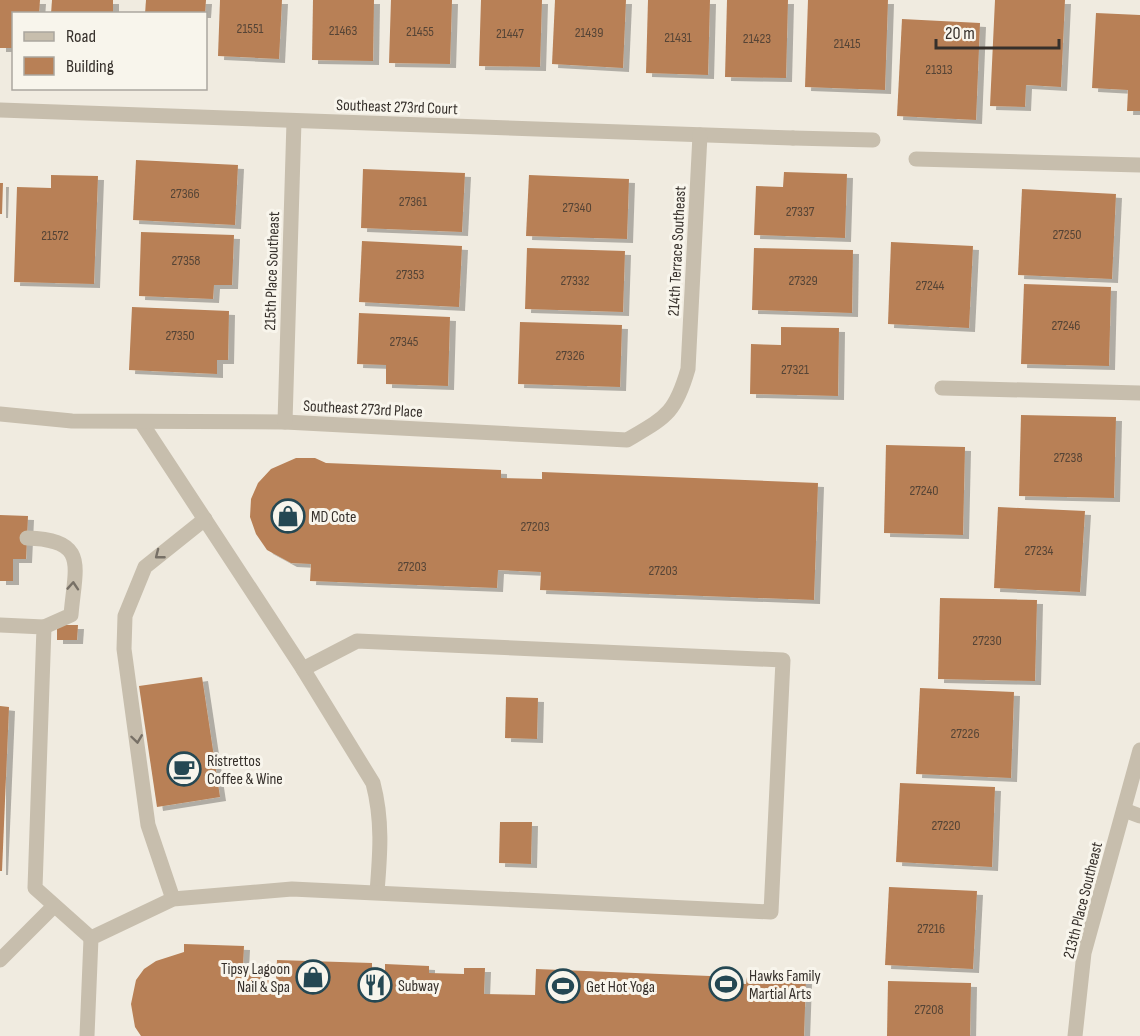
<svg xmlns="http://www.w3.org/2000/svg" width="1140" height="1036" font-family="'Sofia Sans Condensed',sans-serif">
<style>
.building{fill:#b88056;filter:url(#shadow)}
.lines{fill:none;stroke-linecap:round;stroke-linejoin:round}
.service{stroke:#c7bead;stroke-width:15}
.minor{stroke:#c7bead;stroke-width:15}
.oneway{stroke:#777066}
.labels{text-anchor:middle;stroke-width:6;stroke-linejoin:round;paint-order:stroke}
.number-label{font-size:14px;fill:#564436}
.street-label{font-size:16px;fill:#36302b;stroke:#f8f5ec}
.poi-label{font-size:16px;fill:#36302b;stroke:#f8f5ec;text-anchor:start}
</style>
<defs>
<filter id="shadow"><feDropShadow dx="6" dy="4" stdDeviation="0" flood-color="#0004"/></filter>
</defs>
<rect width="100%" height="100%" fill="#f0ebe0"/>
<g class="building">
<polygon points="0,0 40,0 39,14 14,14 14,48 0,48"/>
<polygon points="52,0 113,0 113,14 51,14"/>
<polygon points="146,0 206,0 205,14 145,14"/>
<polygon points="220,0 282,0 279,59 218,56"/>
<polygon points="313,0 374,0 373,61 312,60"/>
<polygon points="391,0 452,0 450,64 389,63"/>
<polygon points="481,0 542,0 540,67 479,66"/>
<polygon points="555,0 626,0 623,68 552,64"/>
<polygon points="648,0 710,0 708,75 646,73"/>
<polygon points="727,0 788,0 786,78 725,77"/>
<polygon points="808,0 888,0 885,90 805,87"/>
<polygon points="995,0 1065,0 1061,87 1026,85 1025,107 990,106"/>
<polygon points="1096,13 1140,15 1140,111 1127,111 1128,90 1092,88"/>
<polygon points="902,19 980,23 976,120 897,116"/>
<polygon points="136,160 238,165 235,225 133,220"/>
<polygon points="363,169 465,173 462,232 361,228"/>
<polygon points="784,172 847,174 845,238 754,235 756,186 783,187"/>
<polygon points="51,175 98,176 94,284 14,282 17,187 51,188"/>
<polygon points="529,175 629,179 627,239 526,236"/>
<polygon points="0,183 3,183 2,214 0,214"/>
<polygon points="1022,189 1116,194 1112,279 1018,275"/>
<polygon points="141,232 234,235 232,285 214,285 213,299 139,296"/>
<polygon points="362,241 462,246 459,307 359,302"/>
<polygon points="891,242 973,246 969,328 888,324"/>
<polygon points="527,248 625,251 623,312 525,309"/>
<polygon points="754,248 853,250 852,313 752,310"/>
<polygon points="1024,284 1111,287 1109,366 1021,364"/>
<polygon points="132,307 229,311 228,360 217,360 217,374 129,370"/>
<polygon points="359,313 450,317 448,386 386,384 386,365 357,364"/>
<polygon points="520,322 622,325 620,387 518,384"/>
<polygon points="781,327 839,328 838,396 750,394 751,344 781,345"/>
<polygon points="1021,415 1116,417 1114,498 1019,496"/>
<polygon points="886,445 965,447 963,535 884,533"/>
<polygon points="296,458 315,458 326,463 501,470 501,478 542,479 542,472 818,483 814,600 540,590 541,572 498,570 497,588 310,581 311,564 291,563 267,550 256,534 250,517 251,499 258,483 271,469"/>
<polygon points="998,507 1085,511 1080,592 994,588"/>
<polygon points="0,515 28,516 26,559 13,559 13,581 0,581"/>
<polygon points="940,598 1037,600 1035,681 938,679"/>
<polygon points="57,625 78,625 77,640 57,640"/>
<polygon points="202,677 220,797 157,807 139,686"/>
<polygon points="920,688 1014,692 1011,778 916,774"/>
<polygon points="506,697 538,698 537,739 505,738"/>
<polygon points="0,706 9,707 2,871 0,871"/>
<polygon points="900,783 995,787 992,867 896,862"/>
<polygon points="500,822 532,822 531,864 499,863"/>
<polygon points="889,887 977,891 973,969 885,965"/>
<polygon points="184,944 244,946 243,965 261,965 260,980 276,981 277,960 372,963 372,973 385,973 385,964 429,966 429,973 464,974 464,968 485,968 484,994 535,995 536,969 710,976 710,982 746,984 747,977 806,979 804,1036 141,1036 135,1027 131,1004 136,980 144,969 156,961 184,952"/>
<polygon points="888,981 971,983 970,1036 887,1036"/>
</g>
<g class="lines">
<g class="service">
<polyline points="793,138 873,140"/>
<polyline points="916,159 1140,165"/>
<polyline points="942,388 1140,393"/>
<path d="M141,422L303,669L373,783C383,821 380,855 377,892"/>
<path d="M27,538C89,540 75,566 71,615L44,627"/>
<polyline points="0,625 44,627 35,888 91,938"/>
<polyline points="173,899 148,825 124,649 125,616 145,567 205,519"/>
<polyline points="0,960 54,906"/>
<polyline points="87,1036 91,938 173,899 292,889 771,912 783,660 357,641 303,669"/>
</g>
<g class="minor">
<polyline points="0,110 793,138"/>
<path d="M0,414L72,421L285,422L627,440C666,417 675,414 688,369L700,135"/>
<polyline points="285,422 294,121"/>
<polyline points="1124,810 1140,816"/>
<polyline points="1075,1036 1084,953 1140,750"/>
</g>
</g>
<defs><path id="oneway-chevron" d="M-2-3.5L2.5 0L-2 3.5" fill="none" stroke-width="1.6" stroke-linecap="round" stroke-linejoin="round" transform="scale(1.5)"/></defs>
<g class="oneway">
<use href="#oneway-chevron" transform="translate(159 555) rotate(142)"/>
<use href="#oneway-chevron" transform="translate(73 586) rotate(-86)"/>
<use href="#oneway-chevron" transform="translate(137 739) rotate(82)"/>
</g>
<defs>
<g id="shop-ring" transform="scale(1.725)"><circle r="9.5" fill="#f8f5ec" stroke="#254853" stroke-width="1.5"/><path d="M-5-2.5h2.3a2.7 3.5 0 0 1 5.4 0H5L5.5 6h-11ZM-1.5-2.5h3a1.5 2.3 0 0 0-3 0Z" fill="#254853"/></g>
<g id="cafe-ring" transform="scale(1.725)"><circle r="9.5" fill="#f8f5ec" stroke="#254853" stroke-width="1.5"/><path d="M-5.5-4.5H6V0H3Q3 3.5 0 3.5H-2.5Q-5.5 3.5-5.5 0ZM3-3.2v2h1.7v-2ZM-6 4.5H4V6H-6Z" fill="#254853"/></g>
<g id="stadium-ring" transform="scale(1.725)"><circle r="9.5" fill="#f8f5ec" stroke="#254853" stroke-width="1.5"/><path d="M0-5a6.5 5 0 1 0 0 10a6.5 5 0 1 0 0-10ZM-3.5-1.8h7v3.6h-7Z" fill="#254853"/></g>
<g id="restaurant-ring" transform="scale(1.725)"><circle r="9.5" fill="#f8f5ec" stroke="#254853" stroke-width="1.5"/><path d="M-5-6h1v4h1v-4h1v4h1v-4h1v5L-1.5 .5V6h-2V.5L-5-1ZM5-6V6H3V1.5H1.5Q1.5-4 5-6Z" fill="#254853"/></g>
</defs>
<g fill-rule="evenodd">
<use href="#shop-ring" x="288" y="516"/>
<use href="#cafe-ring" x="184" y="769"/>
<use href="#shop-ring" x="313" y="977"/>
<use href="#stadium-ring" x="726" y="984"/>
<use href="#restaurant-ring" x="375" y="985"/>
<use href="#stadium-ring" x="563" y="986"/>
</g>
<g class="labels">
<g class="number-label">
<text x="250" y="33">21551</text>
<text x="343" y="35">21463</text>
<text x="420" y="36">21455</text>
<text x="589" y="37">21439</text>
<text x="510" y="38">21447</text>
<text x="678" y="42">21431</text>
<text x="757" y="43">21423</text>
<text x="847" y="48">21415</text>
<text x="939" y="74">21313</text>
<text x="185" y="198">27366</text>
<text x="413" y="206">27361</text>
<text x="577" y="212">27340</text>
<text x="800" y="216">27337</text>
<text x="1067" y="239">27250</text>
<text x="55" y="240">21572</text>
<text x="186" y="265">27358</text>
<text x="410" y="279">27353</text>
<text x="575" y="285">27332</text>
<text x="803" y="285">27329</text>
<text x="930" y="290">27244</text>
<text x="1066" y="330">27246</text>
<text x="180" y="340">27350</text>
<text x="404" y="346">27345</text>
<text x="570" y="360">27326</text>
<text x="795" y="374">27321</text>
<text x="1068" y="462">27238</text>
<text x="924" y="495">27240</text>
<text x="535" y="531">27203</text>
<text x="1039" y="555">27234</text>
<text x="412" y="571">27203</text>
<text x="663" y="575">27203</text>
<text x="987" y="645">27230</text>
<text x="965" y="738">27226</text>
<text x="946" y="830">27220</text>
<text x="931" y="933">27216</text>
<text x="929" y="1014">27208</text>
</g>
<g class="street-label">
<text transform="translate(397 106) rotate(2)" y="6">Southeast 273rd Court</text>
<text transform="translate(676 251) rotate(-87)" y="6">214th Terrace Southeast</text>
<text transform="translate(271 271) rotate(-88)" y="6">215th Place Southeast</text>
<text transform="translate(363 408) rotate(3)" y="6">Southeast 273rd Place</text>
<text transform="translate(1082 900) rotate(-76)" y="6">213th Place Southeast</text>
</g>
<g class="poi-label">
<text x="311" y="522">MD Cote</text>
<text x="207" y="766">Ristrettos<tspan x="207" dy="18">Coffee &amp; Wine</tspan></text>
<text x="290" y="974" text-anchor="end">Tipsy Lagoon<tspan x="290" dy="18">Nail &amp; Spa</tspan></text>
<text x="749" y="981">Hawks Family<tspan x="749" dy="18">Martial Arts</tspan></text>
<text x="398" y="991">Subway</text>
<text x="586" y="992">Get Hot Yoga</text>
</g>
</g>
<rect x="12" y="12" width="195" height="78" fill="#f8f5ec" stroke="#aaa69f" stroke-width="1.5"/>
<rect x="24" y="32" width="30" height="9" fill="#c7bead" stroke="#aaa69f" stroke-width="1.5"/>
<text x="66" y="42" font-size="18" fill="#36302b">Road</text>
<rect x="24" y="57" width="30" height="18" fill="#b88056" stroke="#aaa69f" stroke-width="1.5"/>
<text x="66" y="72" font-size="18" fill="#36302b">Building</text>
<path d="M936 39v9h123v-9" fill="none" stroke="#36302b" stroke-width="3"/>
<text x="945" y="39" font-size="18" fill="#36302b" stroke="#f8f5ec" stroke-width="4.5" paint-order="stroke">20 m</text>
</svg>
